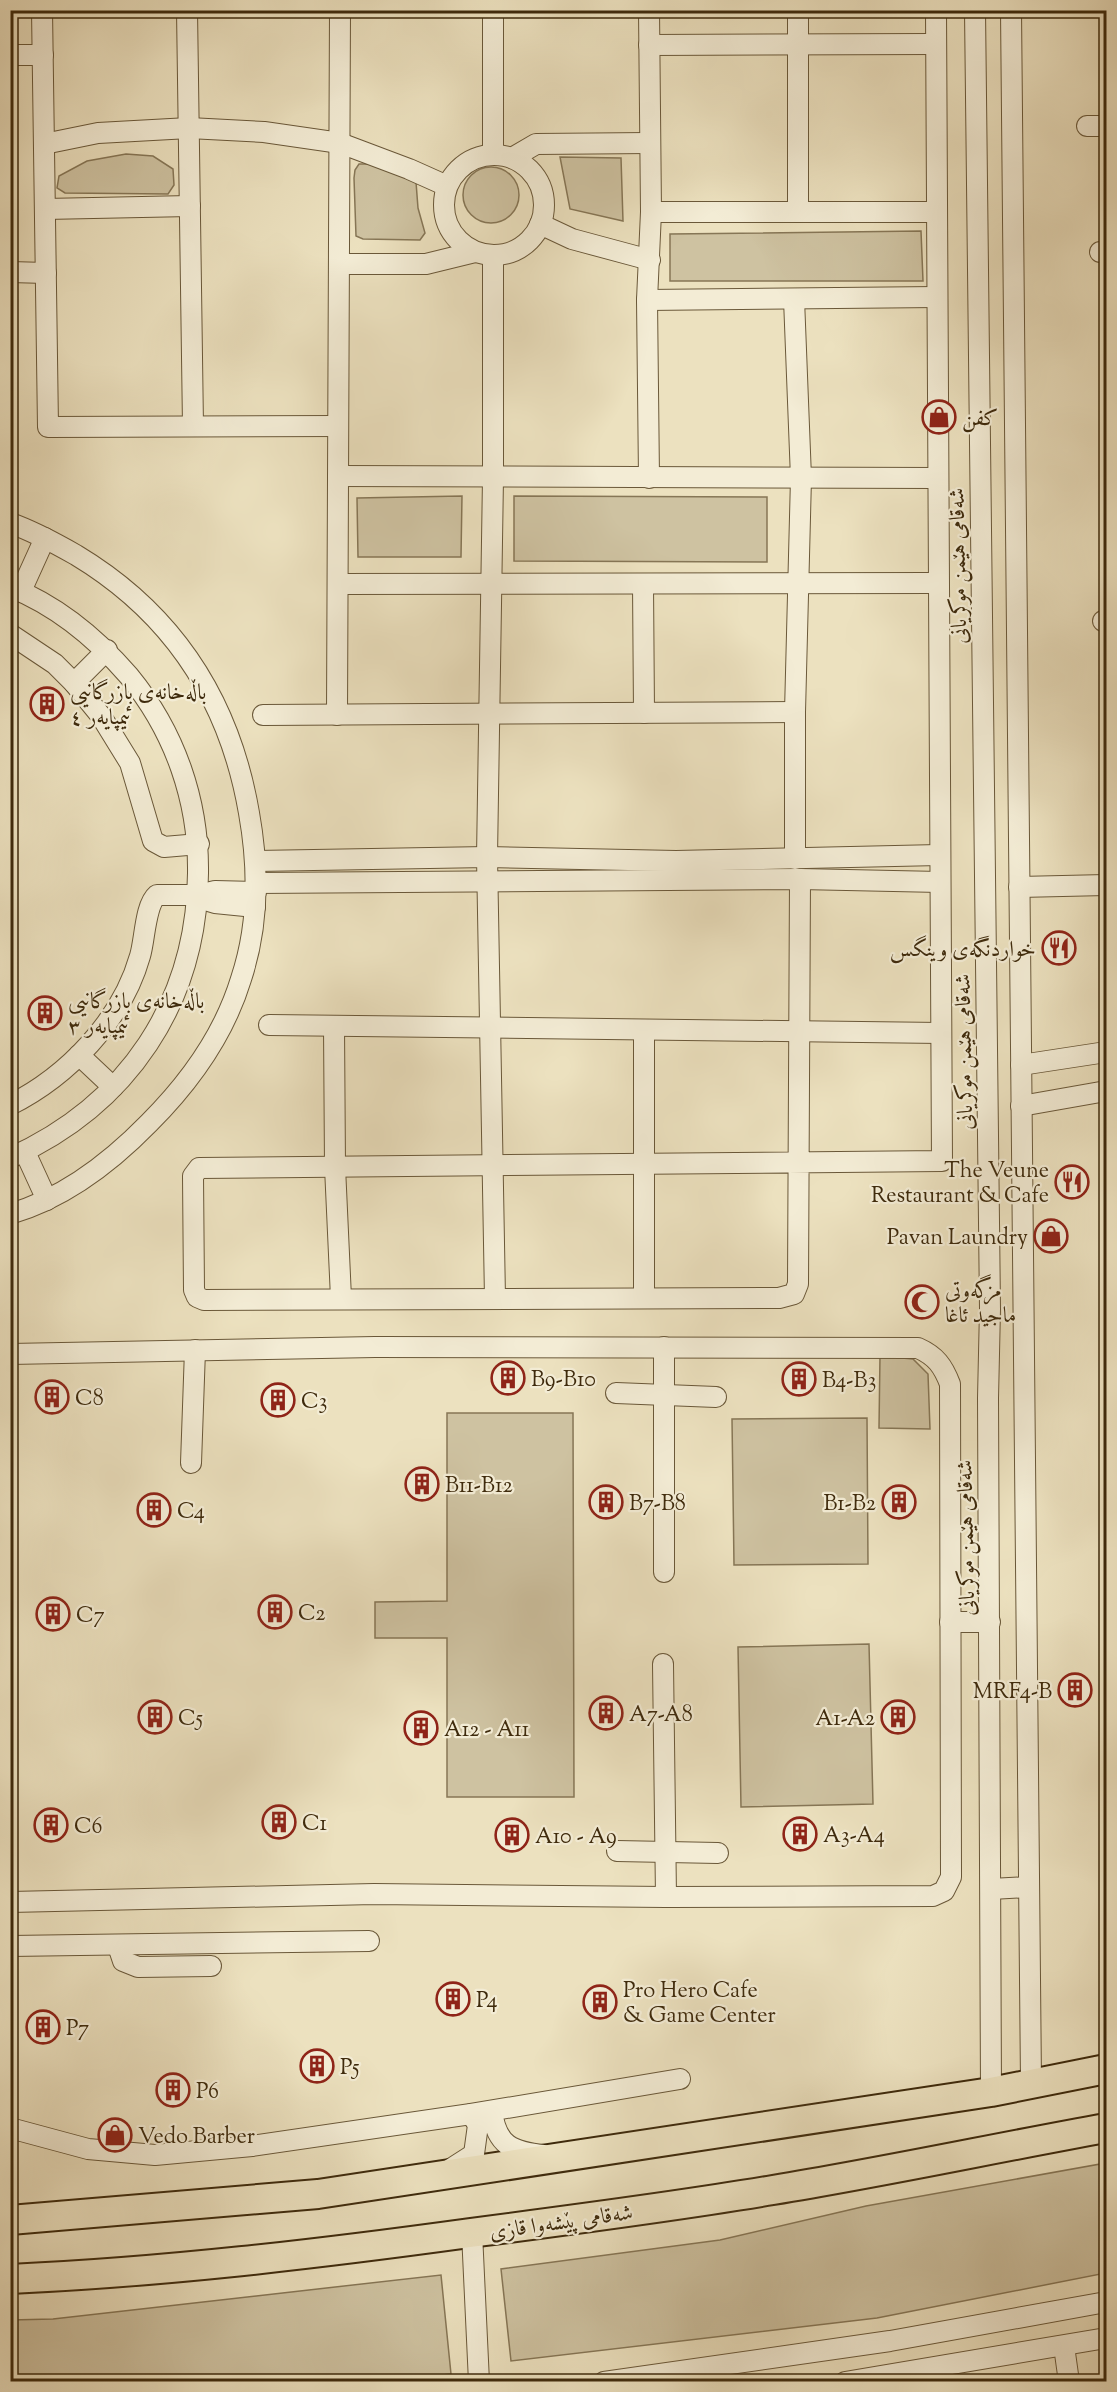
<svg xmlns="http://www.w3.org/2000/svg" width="1117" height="2392" font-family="'Sorts Mill Goudy',Amiri,serif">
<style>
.green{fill:#cec2a1;stroke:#867656;stroke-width:1.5}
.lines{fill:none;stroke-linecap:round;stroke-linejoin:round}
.minor-casing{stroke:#6a5839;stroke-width:22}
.highway-casing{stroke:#3e2a0c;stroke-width:32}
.minor{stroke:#f3ecd5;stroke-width:20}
.highway{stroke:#ece1bf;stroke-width:28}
.labels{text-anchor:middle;stroke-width:4.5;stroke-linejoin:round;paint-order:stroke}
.poi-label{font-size:22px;fill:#3e2a0c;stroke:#f3ecd5;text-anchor:start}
.street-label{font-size:22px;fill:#3e2a0c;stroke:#f3ecd5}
</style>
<rect width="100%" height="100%" fill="#ece1bf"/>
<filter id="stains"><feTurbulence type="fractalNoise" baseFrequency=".00333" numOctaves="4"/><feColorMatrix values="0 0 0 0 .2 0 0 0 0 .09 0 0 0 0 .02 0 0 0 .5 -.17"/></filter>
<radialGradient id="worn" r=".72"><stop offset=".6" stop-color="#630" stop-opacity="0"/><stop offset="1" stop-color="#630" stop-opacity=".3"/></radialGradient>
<g class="green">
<polygon points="126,154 153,156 173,169 174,185 168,194 65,193 57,188 59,176 87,161"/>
<polygon points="560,157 621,158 623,221 570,209"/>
<polygon points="359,164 370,164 416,182 418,208 425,233 420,240 363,239 356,236 354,178 355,170"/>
<circle cx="491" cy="195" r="28"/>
<polygon points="921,231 923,281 670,281 670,234"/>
<polygon points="462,496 461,557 358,557 357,498"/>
<polygon points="514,496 767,497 767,562 514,561"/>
<polygon points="880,1356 913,1359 928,1374 930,1429 879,1428"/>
<polygon points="447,1413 573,1413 574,1797 447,1797 447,1638 375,1638 375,1602 447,1601"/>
<polygon points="867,1418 868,1564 734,1565 732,1419"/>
<polygon points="869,1644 873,1804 741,1807 738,1647"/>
<polygon points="1106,2163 1106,2273 877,2318 511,2361 501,2269 720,2240 866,2206"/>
<polygon points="441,2275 451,2374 381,2382 11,2381 11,2320 53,2319"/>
</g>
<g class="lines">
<g class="minor-casing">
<g id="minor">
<polyline points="42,10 48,427 338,426"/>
<polyline points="187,10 193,426"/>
<polyline points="649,10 651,212 647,300 649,478"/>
<polyline points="975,10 990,1309 988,1398 991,2092"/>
<polyline points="1011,10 1031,2083"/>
<polyline points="649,45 936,44"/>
<polyline points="10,55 43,55"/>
<polyline points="1087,126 1106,126"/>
<polyline points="44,144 98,133 189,128 264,132 340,143 409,169 447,186"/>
<circle cx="494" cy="205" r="50"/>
<polyline points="493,155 493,10"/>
<polyline points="512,158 536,144 649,143"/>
<polyline points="45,209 190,206"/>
<polyline points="651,212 937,212"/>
<polyline points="798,212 798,10"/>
<polyline points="540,224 572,239 650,260"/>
<polyline points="1100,252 1106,252"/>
<polyline points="493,256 493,478 487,857 495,1298"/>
<polyline points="339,264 426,264 475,252"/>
<polyline points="10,272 46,273"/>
<polyline points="794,299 801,478 795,712 795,859"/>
<polyline points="647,300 937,297"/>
<polyline points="338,476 938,478"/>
<path d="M10,523C33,531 55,543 76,555C174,614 230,702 249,813C259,869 259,925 241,979C224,1035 190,1082 149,1123C110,1163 65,1198 10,1214"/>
<polyline points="338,584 938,583"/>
<polyline points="643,584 644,713"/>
<path d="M10,587C58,606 96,638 129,676C175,732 199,801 198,873C197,1002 128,1105 10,1158"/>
<polyline points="21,591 45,538"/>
<polyline points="1103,621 1106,621"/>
<polyline points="10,634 55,664 74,683 101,716 130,763 153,841 164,847 199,844"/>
<polyline points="74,683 107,650"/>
<polyline points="263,715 795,712"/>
<polyline points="337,715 340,10"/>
<polyline points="256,861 487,857 676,861 939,855"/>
<polyline points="800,879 798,1284 794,1294 779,1298 204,1300 197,1297 194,1290 193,1176 199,1168 942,1161 936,10"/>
<polyline points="256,883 800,879 940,882"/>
<polyline points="1019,887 1106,885"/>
<polyline points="205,900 215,903 255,907"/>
<polyline points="269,1025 941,1033"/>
<polyline points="334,1026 335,1167 341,1298"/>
<polyline points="644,1030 644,1297"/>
<polyline points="79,1055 113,1087"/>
<polyline points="1021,1065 1106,1052"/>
<path d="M10,1105C68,1076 122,1020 140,956C145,940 145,905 157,895H198L215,891L256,892"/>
<polyline points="1021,1106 1106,1091"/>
<polyline points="25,1152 47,1200"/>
<path d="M10,1354L375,1347L918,1348C936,1356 943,1366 950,1384L951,1877L944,1891L933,1896L666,1897L374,1894L10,1902"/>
<polyline points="616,1393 716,1397"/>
<polyline points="191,1463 195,1350"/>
<polyline points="664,1572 664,1347"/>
<polyline points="950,1622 990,1622"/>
<polyline points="663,1664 666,1897"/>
<polyline points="617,1851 718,1853"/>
<polyline points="991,1889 1029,1887"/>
<polyline points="10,1946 369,1941"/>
<polyline points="118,1946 123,1961 138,1967 211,1966"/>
<path d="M492,2111C496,2145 512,2152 544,2155"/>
<polyline points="10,2128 88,2149 155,2155 252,2146 471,2114 680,2079"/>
<polyline points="449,2170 474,2154 478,2125 471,2114"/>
<polyline points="472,2233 479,2382"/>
<polyline points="1064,2346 1069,2382"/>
<polyline points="604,2382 890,2341 1106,2302"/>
<polyline points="845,2382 1106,2338"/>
</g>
</g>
<g class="highway-casing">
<g id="highway">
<polyline points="10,2220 318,2194 991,2092 1106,2069"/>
<path d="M10,2279C164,2272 317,2254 470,2233C571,2220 672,2207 773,2190C884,2172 995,2148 1106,2128"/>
</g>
</g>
<use href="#minor" class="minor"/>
<use href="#highway" class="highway"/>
</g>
<defs>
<g id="shop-ring" transform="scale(1.725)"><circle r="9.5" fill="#f3ecd5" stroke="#8f2418" stroke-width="1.5"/><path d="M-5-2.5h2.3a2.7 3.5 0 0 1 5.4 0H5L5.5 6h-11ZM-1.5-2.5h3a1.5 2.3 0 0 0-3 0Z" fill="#8f2418"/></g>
<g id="building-ring" transform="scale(1.725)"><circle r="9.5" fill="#f3ecd5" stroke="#8f2418" stroke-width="1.5"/><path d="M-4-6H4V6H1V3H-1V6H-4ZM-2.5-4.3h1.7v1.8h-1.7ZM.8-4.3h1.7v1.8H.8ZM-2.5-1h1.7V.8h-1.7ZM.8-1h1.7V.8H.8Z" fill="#8f2418"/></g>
<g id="restaurant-ring" transform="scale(1.725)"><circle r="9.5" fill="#f3ecd5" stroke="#8f2418" stroke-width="1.5"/><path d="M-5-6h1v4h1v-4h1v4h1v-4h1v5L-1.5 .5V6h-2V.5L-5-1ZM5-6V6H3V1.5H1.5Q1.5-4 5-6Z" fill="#8f2418"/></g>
<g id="mosque-ring" transform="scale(1.725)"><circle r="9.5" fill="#f3ecd5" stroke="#8f2418" stroke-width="1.5"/><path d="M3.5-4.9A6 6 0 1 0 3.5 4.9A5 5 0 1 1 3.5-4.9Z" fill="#8f2418"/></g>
</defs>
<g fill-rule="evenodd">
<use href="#shop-ring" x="939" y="417"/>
<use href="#building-ring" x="47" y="704"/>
<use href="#restaurant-ring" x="1059" y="948"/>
<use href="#building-ring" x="45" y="1013"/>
<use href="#restaurant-ring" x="1072" y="1182"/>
<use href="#shop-ring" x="1051" y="1236"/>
<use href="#mosque-ring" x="922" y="1302"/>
<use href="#building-ring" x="508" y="1378"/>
<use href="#building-ring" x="799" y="1379"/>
<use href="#building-ring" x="52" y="1397"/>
<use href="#building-ring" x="278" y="1400"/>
<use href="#building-ring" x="422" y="1484"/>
<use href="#building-ring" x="606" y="1502"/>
<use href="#building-ring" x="899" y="1502"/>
<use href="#building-ring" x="154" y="1510"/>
<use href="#building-ring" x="275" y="1612"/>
<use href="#building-ring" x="53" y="1614"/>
<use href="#building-ring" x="1075" y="1690"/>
<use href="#building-ring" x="606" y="1713"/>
<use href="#building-ring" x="155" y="1717"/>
<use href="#building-ring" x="898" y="1717"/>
<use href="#building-ring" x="421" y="1728"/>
<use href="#building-ring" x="279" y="1822"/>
<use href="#building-ring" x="51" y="1825"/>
<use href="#building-ring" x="800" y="1834"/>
<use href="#building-ring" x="512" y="1835"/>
<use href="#building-ring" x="453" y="1999"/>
<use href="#building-ring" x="600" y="2002"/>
<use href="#building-ring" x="43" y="2027"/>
<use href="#building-ring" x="317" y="2066"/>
<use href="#building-ring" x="173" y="2090"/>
<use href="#shop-ring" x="115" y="2135"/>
</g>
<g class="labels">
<g class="poi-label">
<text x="962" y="425">كفن</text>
<text x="70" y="699">باڵەخانەی بازرگانیی<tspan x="70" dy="25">ئیمپایەر ٤</tspan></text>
<text x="1036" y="956" text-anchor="end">خواردنگەی وینگس</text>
<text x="68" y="1008">باڵەخانەی بازرگانیی<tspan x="68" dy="25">ئیمپایەر ٣</tspan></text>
<text x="1049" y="1177" text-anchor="end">The Veune<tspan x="1049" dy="25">Restaurant &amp; Cafe</tspan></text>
<text x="1028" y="1244" text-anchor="end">Pavan Laundry</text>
<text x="945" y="1297">مزگەوتی<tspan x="945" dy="25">ماجید ئاغا</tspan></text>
<text x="531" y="1386">B9-B10</text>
<text x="822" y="1387">B4-B3</text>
<text x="75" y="1405">C8</text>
<text x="301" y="1408">C3</text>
<text x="445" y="1492">B11-B12</text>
<text x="629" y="1510">B7-B8</text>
<text x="876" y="1510" text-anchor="end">B1-B2</text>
<text x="177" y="1518">C4</text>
<text x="298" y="1620">C2</text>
<text x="76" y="1622">C7</text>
<text x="1052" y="1698" text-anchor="end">MRF4-B</text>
<text x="629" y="1721">A7-A8</text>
<text x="178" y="1725">C5</text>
<text x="875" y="1725" text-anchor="end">A1-A2</text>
<text x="444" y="1736">A12 - A11</text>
<text x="302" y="1830">C1</text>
<text x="74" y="1833">C6</text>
<text x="823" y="1842">A3-A4</text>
<text x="535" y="1843">A10 - A9</text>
<text x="623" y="1997">Pro Hero Cafe<tspan x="623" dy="25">&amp; Game Center</tspan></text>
<text x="476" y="2007">P4</text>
<text x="66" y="2035">P7</text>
<text x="340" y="2074">P5</text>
<text x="196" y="2098">P6</text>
<text x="138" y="2143">Vedo Barber</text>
</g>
<g class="street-label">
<text transform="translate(957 566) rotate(-91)" y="8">شەقامی هێمن موکریانی</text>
<text transform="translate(963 1052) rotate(-91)" y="8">شەقامی هێمن موکریانی</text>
<text transform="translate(965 1538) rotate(-91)" y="8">شەقامی هێمن موکریانی</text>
<text transform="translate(561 2221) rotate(-8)" y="8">شەقامی پێشەوا قازی</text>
</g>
</g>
<rect width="1117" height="2392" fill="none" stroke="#ece1bf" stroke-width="36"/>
<rect x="12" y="12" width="1093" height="2368" fill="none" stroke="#3e2a0c" stroke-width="3"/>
<rect x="18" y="18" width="1081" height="2356" fill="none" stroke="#3e2a0c" stroke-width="1.5"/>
<rect width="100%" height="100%" filter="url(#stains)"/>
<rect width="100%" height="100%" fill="url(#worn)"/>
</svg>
